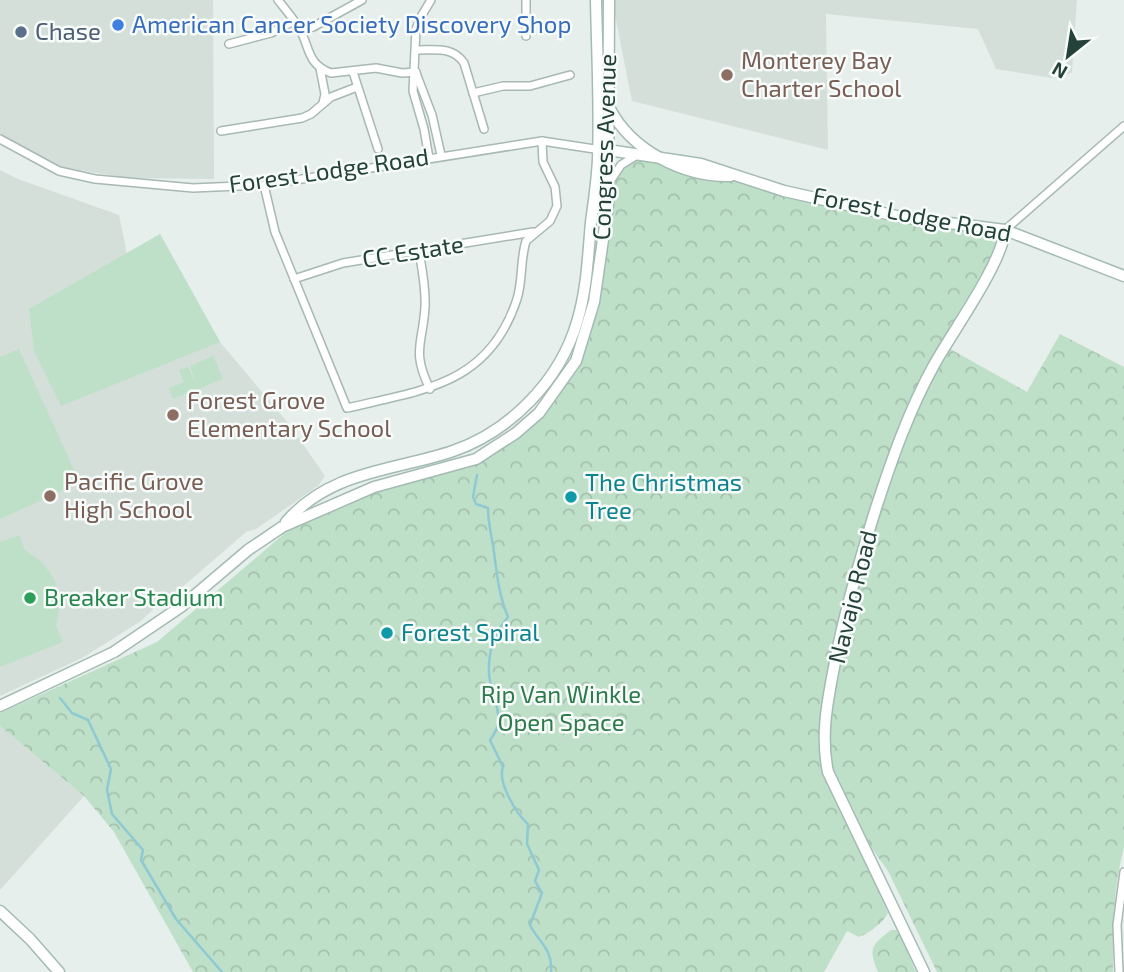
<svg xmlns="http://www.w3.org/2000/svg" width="1124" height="972" font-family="'Exo 2',sans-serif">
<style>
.built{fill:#d4dfda}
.grass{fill:#bfe0c8}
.forest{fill:url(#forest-crowns)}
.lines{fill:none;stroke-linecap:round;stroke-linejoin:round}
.stream{stroke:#8ec9d4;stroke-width:2.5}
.street-casing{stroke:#a8b8b2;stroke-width:10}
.secondary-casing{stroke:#a4bbb3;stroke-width:13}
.street{stroke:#fff;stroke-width:7}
.secondary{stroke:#fff;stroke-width:10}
.shop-dot{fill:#3f7fe0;stroke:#f7fbf9;stroke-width:2.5}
.service-dot{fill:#5c6f8a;stroke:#f7fbf9;stroke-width:2.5}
.education-dot{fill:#8d6e63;stroke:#f7fbf9;stroke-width:2.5}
.culture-dot{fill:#0f9aa8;stroke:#f7fbf9;stroke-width:2.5}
.leisure-dot{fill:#2e9e5b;stroke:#f7fbf9;stroke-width:2.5}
.labels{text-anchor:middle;stroke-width:5;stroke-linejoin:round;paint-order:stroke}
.shop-label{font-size:24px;fill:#366cbe;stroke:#f7fbf9;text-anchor:start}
.service-label{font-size:24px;fill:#4e5e75;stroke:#f7fbf9;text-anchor:start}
.education-label{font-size:24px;fill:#785e54;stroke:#f7fbf9;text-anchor:start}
.street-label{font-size:24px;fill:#24423a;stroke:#f7fbf9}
.culture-label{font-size:24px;fill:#0d838f;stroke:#f7fbf9;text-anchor:start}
.leisure-label{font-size:24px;fill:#27864d;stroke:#f7fbf9;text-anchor:start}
.park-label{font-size:24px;fill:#2d7a4b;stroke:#f7fbf9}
</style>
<defs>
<pattern id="forest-crowns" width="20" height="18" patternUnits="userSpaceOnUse" patternTransform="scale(1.75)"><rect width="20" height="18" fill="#bfe0c8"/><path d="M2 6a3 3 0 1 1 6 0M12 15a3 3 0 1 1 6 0" fill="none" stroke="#a4c1ad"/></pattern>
</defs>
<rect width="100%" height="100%" fill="#e6efeb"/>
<g class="built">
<polygon points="0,0 213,0 214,179 127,178 55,166 0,135"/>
<polygon points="612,0 1077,0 1072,72 1059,79 996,69 978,29 826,14 828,150 632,101"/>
<polygon points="0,170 18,179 119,215 127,254 160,234 220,342 289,424 325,476 318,486 256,529 246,532 172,596 163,600 141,621 82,658 0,696"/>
<polygon points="0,726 84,796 0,890"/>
</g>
<g class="grass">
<polygon points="160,234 220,342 61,406 34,351 29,309"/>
<polygon points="19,349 80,483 0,519 0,357"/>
<polygon points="213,356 223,379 173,399 169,388 184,382 179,370 188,367 196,384 190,366"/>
<polygon points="19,535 25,550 42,562 55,580 60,604 56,626 63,642 0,667 0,542"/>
</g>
<g class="forest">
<path d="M630,158L737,176L901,217L1005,230L1004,243L945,346L1027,392L1060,334L1124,367V847C1113,889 1113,929 1113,972H937L888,871L850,818L888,913C884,922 868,934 859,937L847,931L824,972H193L114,832L84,796L0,726V713L157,642L285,533L340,503L463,464L531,421L579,354L611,179Z"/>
<path d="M891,930H896L901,936L916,972H878C868,949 871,945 891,930Z"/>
</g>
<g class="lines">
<g class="stream">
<path d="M477,475L473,497L476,504L488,508C488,524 492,537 494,552C497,575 499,596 508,617C494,633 488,652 489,673C490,698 509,717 490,740L503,767C497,782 517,815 528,824L527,844L539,870L535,881L542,893L530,925C539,943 553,949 551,972"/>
<polyline points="60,698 72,713 88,720 111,769 107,790 112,814 143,850 141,860 176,919 222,972"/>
</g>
<g class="street-casing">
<g id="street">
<path d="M278,0C285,9 293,18 299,28C310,46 306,64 331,73L376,68L402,73L416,72"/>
<polyline points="300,30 313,27 362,0"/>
<polyline points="526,36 526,0"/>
<polyline points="229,44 271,33 294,21"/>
<path d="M416,50C434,50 453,46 464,63L484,129"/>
<polyline points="320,68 325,94 323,103"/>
<polyline points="353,72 378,149"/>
<polyline points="416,73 432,115 441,155"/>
<polyline points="473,93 503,86 530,86 570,75"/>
<polyline points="221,131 302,118 311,114 331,97 357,87"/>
<polyline points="0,139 59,171 95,179 193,188 264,185 542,141 601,150"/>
<polyline points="429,158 424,129 413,91 416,29 422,15 431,0"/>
<polyline points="611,180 621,165 637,155"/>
<path d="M264,185L275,232L347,408C423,390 489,385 517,299C523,280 520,260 526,241L550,221L557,206L555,187L543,162L542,141"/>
<polyline points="1005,230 1124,126"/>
<path d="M419,251C422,269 426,288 425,307C423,343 411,351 430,389"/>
<polyline points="294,279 343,263 533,232"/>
<polyline points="1119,972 1117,925 1124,872"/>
</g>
</g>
<g class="secondary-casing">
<g id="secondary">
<path d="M610,109C632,151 684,177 730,176"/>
<polyline points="608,150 701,164 784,191 901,217 1005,230 1124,276"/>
<path d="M286,522C331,470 394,471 453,451C511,431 560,380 577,322C587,290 588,255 591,222C594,201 597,180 598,159C600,106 597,53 596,0"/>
<polyline points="0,706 114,652 182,606 248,550 282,527 374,487 476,459 516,433 539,413 576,361 594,302 608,205 609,0"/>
<polyline points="0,911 30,939 59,972"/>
<path d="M924,972L828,772C820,734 828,699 835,662C845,609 860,559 876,508C892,459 909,410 934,365C952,332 1002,264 1005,230"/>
</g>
</g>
<use href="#street" class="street"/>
<use href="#secondary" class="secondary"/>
</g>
<circle class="shop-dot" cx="118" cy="25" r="7"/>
<circle class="service-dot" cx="21" cy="32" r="7"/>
<g class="education-dot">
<circle cx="727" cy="75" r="7"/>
<circle cx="173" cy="415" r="7"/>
<circle cx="50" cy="496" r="7"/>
</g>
<g class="culture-dot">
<circle cx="571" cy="497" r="7"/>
<circle cx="387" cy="633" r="7"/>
</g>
<circle class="leisure-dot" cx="30" cy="598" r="7"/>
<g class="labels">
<g class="shop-label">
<text x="132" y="33">American Cancer Society Discovery Shop</text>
</g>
<g class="service-label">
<text x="35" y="40">Chase</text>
</g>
<g class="education-label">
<text x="741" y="69">Monterey Bay<tspan x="741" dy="28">Charter School</tspan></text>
<text x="187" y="409">Forest Grove<tspan x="187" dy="28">Elementary School</tspan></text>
<text x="64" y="490">Pacific Grove<tspan x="64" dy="28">High School</tspan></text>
</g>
<g class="street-label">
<text transform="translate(605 147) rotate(-88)" y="8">Congress Avenue</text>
<text transform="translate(329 171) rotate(-8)" y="8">Forest Lodge Road</text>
<text transform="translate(912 215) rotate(11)" y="8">Forest Lodge Road</text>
<text transform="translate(413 252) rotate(-9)" y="8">CC Estate</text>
<text transform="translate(853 597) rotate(-76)" y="8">Navajo Road</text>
</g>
<g class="culture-label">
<text x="585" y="491">The Christmas<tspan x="585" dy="28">Tree</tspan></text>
<text x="401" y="641">Forest Spiral</text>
</g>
<g class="leisure-label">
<text x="44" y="606">Breaker Stadium</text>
</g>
<g class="park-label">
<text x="561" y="703">Rip Van Winkle<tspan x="561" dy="28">Open Space</tspan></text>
</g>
</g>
<g transform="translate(1068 56) rotate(210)" stroke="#f7fbf9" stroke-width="5" paint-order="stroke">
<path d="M0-5L12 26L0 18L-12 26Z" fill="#24423a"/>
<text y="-10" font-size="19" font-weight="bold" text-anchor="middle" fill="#24423a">N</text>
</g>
</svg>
